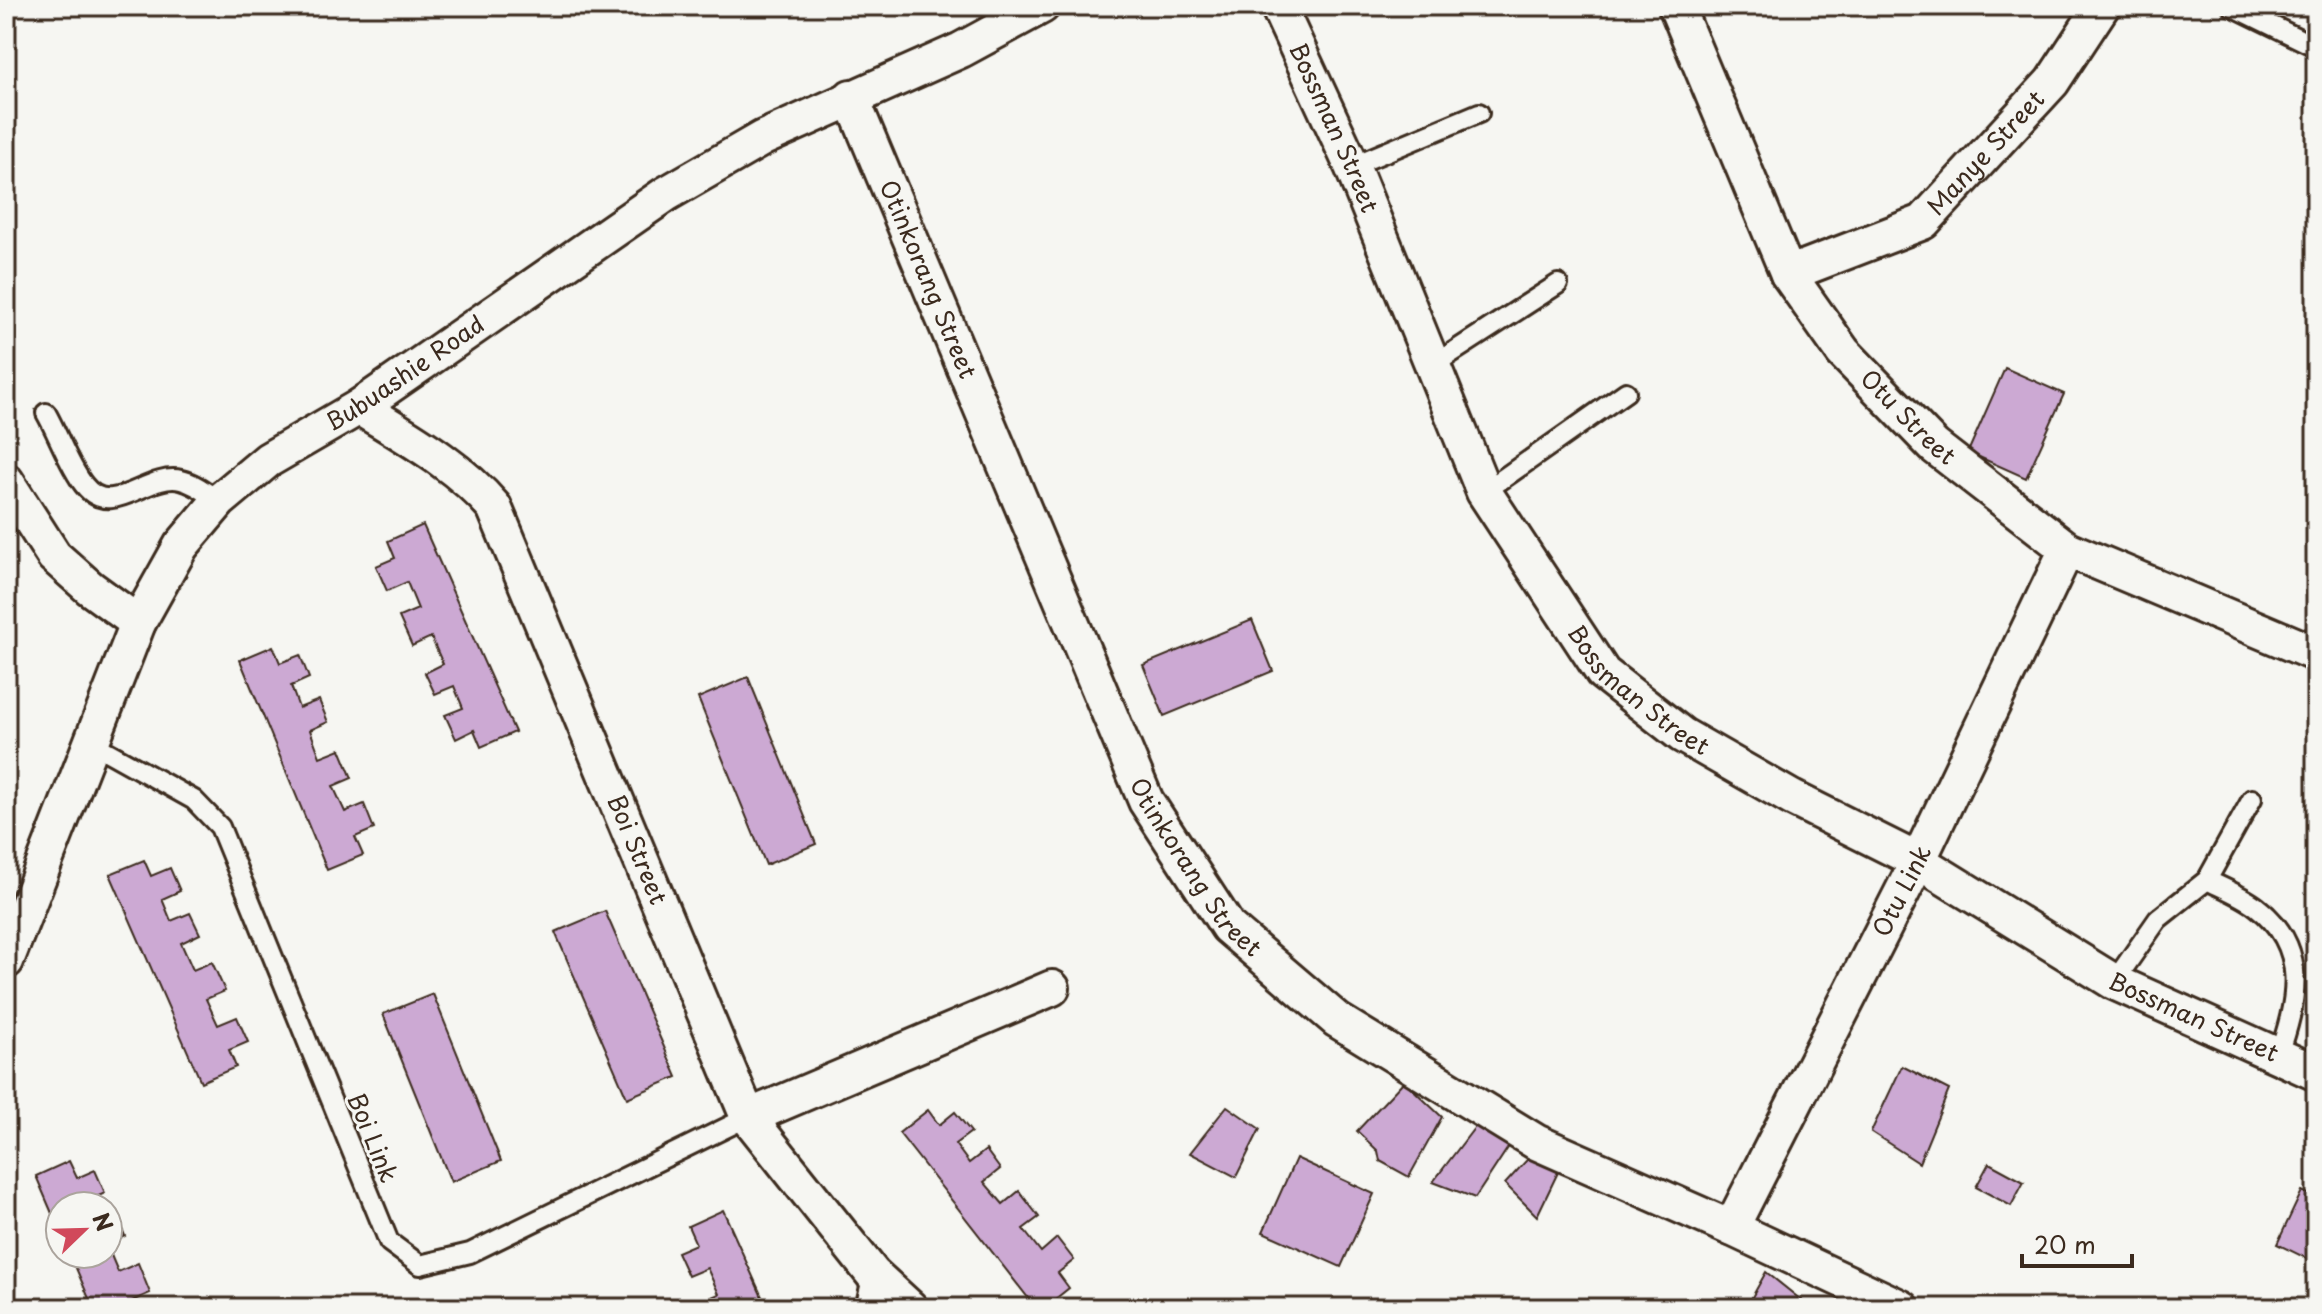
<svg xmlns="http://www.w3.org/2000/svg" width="2322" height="1314" font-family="'Playpen Sans',sans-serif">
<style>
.building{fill:#cca9d3;stroke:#3b2a1e;stroke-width:2}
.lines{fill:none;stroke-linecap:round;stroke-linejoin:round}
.service-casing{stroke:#3b2a1e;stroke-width:24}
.minor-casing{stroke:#3b2a1e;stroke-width:40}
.service{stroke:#f6f6f2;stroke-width:18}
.minor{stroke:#f6f6f2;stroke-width:34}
.labels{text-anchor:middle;stroke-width:6;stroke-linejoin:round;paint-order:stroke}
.street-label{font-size:24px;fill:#3b2a1e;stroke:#f6f6f2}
</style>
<rect width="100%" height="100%" fill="#f6f6f2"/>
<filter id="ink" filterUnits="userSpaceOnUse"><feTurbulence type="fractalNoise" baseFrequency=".0125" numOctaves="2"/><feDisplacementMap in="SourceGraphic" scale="16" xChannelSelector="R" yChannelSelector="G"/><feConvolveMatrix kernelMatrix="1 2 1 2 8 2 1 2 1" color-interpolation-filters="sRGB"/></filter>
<g filter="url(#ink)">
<g class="building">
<polygon points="2005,368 2064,394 2026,478 1968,452"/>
<polygon points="423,525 515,732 481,747 474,730 456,739 445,715 463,708 454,686 435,694 425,673 443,664 431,637 412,646 399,617 418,609 407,582 387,591 376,566 395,558 388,541"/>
<polygon points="1252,620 1273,671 1164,716 1143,665"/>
<polygon points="273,646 280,663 300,655 309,678 291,686 299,708 319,700 328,722 310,730 320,757 340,749 352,778 333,786 345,812 364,804 374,829 355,837 363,855 327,870 240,660"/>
<polygon points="748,677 816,844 766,865 698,698"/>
<polygon points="144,860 151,876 170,868 180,891 162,899 171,921 190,913 200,934 181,943 193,970 212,962 225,991 206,999 218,1025 237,1017 248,1042 229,1050 236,1067 201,1082 110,874"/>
<polygon points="605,911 677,1077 627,1098 555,932"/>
<polygon points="433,994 501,1161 451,1182 383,1014"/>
<polygon points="1902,1066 1949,1090 1919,1163 1871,1132"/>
<polygon points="1404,1081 1442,1117 1409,1177 1380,1161 1378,1151 1357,1131"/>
<polygon points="1227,1106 1260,1129 1236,1177 1190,1153"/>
<polygon points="928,1110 939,1125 955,1112 971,1132 955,1144 969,1163 986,1150 1000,1169 984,1182 1003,1204 1019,1191 1039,1217 1023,1229 1041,1252 1057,1238 1074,1260 1058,1273 1069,1288 1044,1308 1036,1308 899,1133"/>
<polygon points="1481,1119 1515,1137 1475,1198 1433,1182"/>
<polygon points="1535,1151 1560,1168 1537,1216 1505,1184"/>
<polygon points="1296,1158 1374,1194 1341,1267 1263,1232"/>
<polygon points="69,1161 77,1178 95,1170 105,1193 88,1201 90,1206 60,1206 60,1232 36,1176"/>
<polygon points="1989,1163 2024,1182 2011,1206 1976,1187"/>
<polygon points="2302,1191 2316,1198 2316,1263 2277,1244"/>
<polygon points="723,1210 767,1308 703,1308 700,1302 719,1294 707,1268 688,1276 677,1252 696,1244 688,1226"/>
<polygon points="116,1214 125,1236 108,1244 108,1218"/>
<polygon points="108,1248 118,1272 138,1263 150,1293 132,1301 135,1308 93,1308 70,1254 108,1254"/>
<polygon points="1766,1272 1806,1304 1804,1308 1746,1308"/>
</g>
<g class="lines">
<g class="service-casing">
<g id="service">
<polyline points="2232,6 2316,47"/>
<polyline points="1352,166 1479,113"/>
<polyline points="1433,365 1558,284"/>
<path d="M46,413C58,434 69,466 84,485C112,521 147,472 181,480C195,483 207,493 219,501"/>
<polyline points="1484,492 1626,392"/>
<polyline points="90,742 194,800 220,827 389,1242 420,1265 470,1253 748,1117"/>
<path d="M2207,880C2223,888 2243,896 2257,907C2310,948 2297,1002 2278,1057"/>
<polyline points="2114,982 2158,919 2207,880 2252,799"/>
<polyline points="865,1308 873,1274"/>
</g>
</g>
<g class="minor-casing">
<g id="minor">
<path id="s1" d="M1278,6L1352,166L1484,492L1603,673L1682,735L1792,798L1918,861L2114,982L2316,1073"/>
<path id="s2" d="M1676,6L1788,274L1843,352L1934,446L2067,549L2316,654"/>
<path id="s3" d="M851,97L1146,801L1228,927L1337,1020L1536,1142L1731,1228L1902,1308"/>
<path id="s4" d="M1788,274L1923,222L2052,82L2102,6"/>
<path id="s5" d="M359,407C407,437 457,464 494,507L748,1117L873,1274L910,1308"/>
<polyline points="6,481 54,556 90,588 138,623"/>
<path id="s6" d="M6,961L138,623L181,546L219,501L268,460L359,407L666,194L763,138L961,50L1042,6"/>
<polyline points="748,1117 1052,988"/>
<path id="s7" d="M1731,1228L1918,861L2067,549"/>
</g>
</g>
<use href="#service" class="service"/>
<use href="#minor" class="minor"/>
</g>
</g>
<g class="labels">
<g class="street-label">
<text dy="8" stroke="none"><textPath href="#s1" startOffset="134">Bossman Street</textPath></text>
<text dy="8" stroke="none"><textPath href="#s4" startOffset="238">Manye Street</textPath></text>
<text dy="8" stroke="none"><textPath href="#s3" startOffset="198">Otinkorang Street</textPath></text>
<text dy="8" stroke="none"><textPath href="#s6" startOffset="736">Bubuashie Road</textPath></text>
<text dy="8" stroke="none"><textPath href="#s2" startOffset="478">Otu Street</textPath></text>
<text dy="8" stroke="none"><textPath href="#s1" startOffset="782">Bossman Street</textPath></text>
<text dy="8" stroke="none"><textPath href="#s5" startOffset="540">Boi Street</textPath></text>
<text dy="8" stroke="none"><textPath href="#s3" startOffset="846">Otinkorang Street</textPath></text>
<text dy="8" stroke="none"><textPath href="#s7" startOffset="378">Otu Link</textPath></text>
<text dy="8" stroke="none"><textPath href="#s1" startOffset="1430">Bossman Street</textPath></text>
<text transform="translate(372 1138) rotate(68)" y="8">Boi Link</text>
</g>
</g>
<rect width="2322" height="1314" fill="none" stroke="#f6f6f2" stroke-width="32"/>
<rect x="16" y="16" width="2290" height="1282" fill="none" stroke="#3b2a1e" stroke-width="3" filter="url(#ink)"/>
<g transform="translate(84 1230) rotate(67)"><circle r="38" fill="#f6f6f2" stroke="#aba49d" stroke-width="2"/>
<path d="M0-6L14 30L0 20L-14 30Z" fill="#d1495b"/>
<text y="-12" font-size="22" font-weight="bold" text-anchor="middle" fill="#3b2a1e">N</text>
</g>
<path d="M2022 1254v12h110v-12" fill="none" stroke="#3b2a1e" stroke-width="4"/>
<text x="2034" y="1254" font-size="24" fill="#3b2a1e" stroke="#f6f6f2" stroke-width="6" paint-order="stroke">20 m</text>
</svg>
